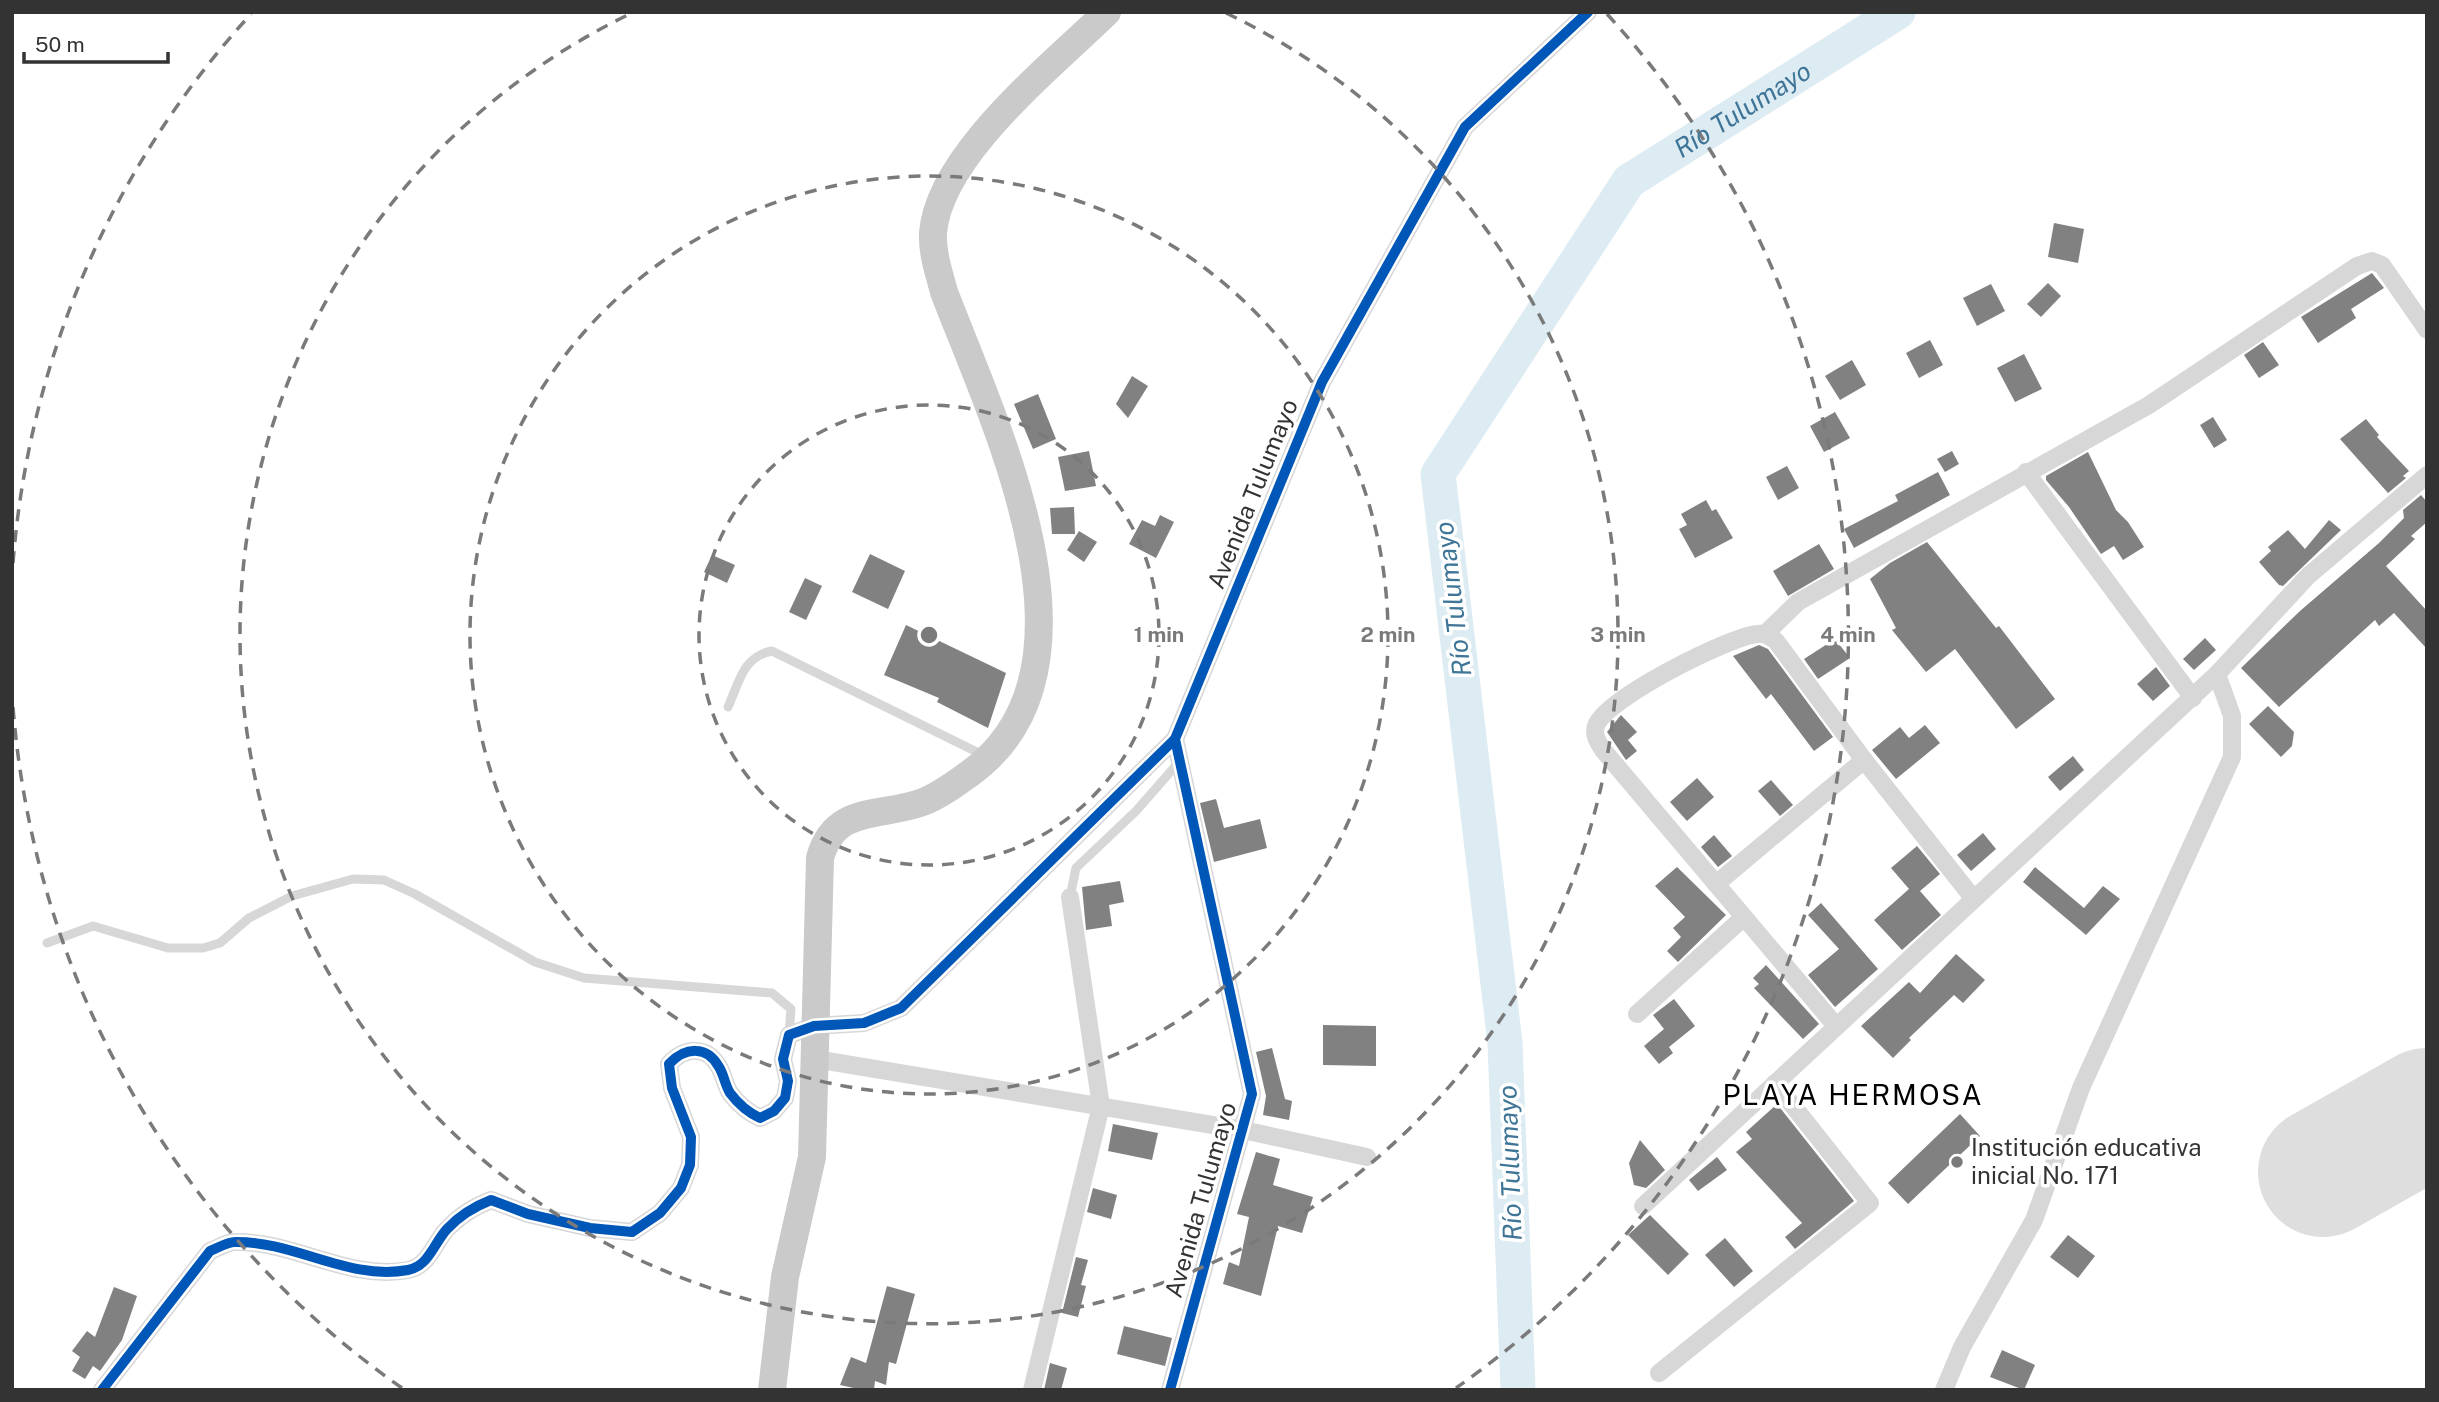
<svg xmlns="http://www.w3.org/2000/svg" width="2439" height="1402" font-family="'Public Sans',sans-serif">
<style>
.lines{fill:none;stroke-linecap:round;stroke-linejoin:round}
.river{stroke:#ddebf3;stroke-width:35}
.runway{stroke:#dedede;stroke-width:130}
.building{fill:#818181}
.lane{stroke:#d7d7d7;stroke-width:9}
.street{stroke:#d7d7d7;stroke-width:18}
.primary{stroke:#cacaca;stroke-width:28}
.cycleway-casing{stroke:#fff;stroke-width:15}
.cycleway{stroke:#0057b8;stroke-width:10}
.ring{fill:none;stroke:#7a7a7a;stroke-width:3.5;stroke-dasharray:12 9}
.poi-dot{fill:#7a7a7a;stroke:#fff;stroke-width:2.5}
.labels{text-anchor:middle;stroke-width:7;stroke-linejoin:round;paint-order:stroke}
.street-label{font-size:24px;fill:#333;stroke:#fff}
.poi-label{font-size:24px;fill:#333;stroke:#fff;text-anchor:start}
.water-label{font-size:26px;font-style:italic;fill:#3f7597;stroke:#fff}
.quarter-label{font-size:28px;letter-spacing:2px;fill:#000;stroke:#fff}
.centre{fill:#7a7a7a;stroke:#fff;stroke-width:3.5}
.ring-label{font-size:21px;text-anchor:middle;font-weight:bold;fill:#7a7a7a;stroke:#fff;stroke-width:7;stroke-linejoin:round;paint-order:stroke}
</style>
<rect width="100%" height="100%" fill="#fff"/>
<g class="lines">
<path class="river" id="s1" d="M1518,1390L1505,1043L1438,474L1629,181L1898,12"/>
<polyline class="runway" points="2323,1172 2427,1113"/>
</g>
<g class="building">
<polygon points="2054,223 2084,229 2078,263 2048,257"/>
<polygon points="2372,273 2384,288 2351,309 2356,318 2318,343 2301,317"/>
<polygon points="2048,283 2061,296 2041,317 2027,304"/>
<polygon points="1991,284 2005,311 1977,326 1963,298"/>
<polygon points="1930,340 1943,365 1919,378 1906,353"/>
<polygon points="2263,342 2279,365 2259,378 2244,355"/>
<polygon points="2024,354 2042,389 2015,402 1997,368"/>
<polygon points="1852,360 1866,385 1840,400 1825,376"/>
<polygon points="1132,376 1148,386 1128,418 1116,404"/>
<polygon points="1038,394 1056,439 1033,449 1014,404"/>
<polygon points="1835,412 1850,438 1824,452 1810,426"/>
<polygon points="2213,417 2227,440 2214,448 2200,425"/>
<polygon points="2366,419 2379,435 2377,437 2409,471 2403,476 2406,478 2388,493 2340,439"/>
<polygon points="1089,451 1096,486 1065,491 1058,457"/>
<polygon points="1952,451 1959,464 1945,472 1937,459"/>
<polygon points="2088,452 2116,510 2128,522 2144,547 2123,560 2114,546 2101,554 2069,507 2046,480 2046,476"/>
<polygon points="1787,466 1799,488 1778,500 1766,477"/>
<polygon points="1938,472 1950,495 1854,548 1844,529 1898,501 1895,495"/>
<polygon points="2421,495 2427,502 2427,522 2411,536 2415,539 2386,566 2427,611 2427,649 2394,613 2379,626 2375,620 2279,707 2241,668 2300,611 2379,543 2404,518 2403,510"/>
<polygon points="1706,500 1712,511 1716,509 1733,538 1695,558 1679,529 1687,525 1681,514"/>
<polygon points="1074,507 1075,534 1052,534 1050,508"/>
<polygon points="1160,515 1174,522 1156,558 1129,544 1142,520 1155,526"/>
<polygon points="2329,520 2341,530 2283,586 2279,585 2259,562 2271,551 2268,547 2288,530 2305,549"/>
<polygon points="1079,531 1097,542 1084,562 1067,550"/>
<polygon points="1927,542 1996,628 1999,626 2055,699 2016,729 1955,649 1926,672 1892,630 1896,628 1870,579 1890,563"/>
<polygon points="1819,544 1834,569 1788,596 1773,571"/>
<polygon points="870,554 905,571 888,609 852,592"/>
<polygon points="712,555 735,565 727,583 704,572"/>
<polygon points="805,578 822,586 806,620 789,612"/>
<polygon points="906,625 1006,673 988,728 937,702 939,698 884,675"/>
<polygon points="2205,638 2216,650 2194,670 2183,659"/>
<polygon points="1835,639 1850,658 1818,679 1804,659"/>
<polygon points="1759,645 1768,649 1833,737 1814,751 1771,694 1766,699 1733,656"/>
<polygon points="2156,667 2170,686 2153,701 2137,684"/>
<polygon points="2268,706 2294,732 2292,746 2281,757 2249,724"/>
<polygon points="1621,715 1637,732 1628,740 1637,751 1626,760 1607,732"/>
<polygon points="1925,725 1940,743 1896,779 1872,750 1900,727 1909,738"/>
<polygon points="2073,756 2084,770 2060,791 2048,777"/>
<polygon points="1697,778 1714,797 1687,821 1670,802"/>
<polygon points="1771,780 1793,805 1780,816 1758,791"/>
<polygon points="1216,799 1224,828 1260,819 1267,848 1214,862 1200,803"/>
<polygon points="1983,833 1996,849 1971,871 1957,855"/>
<polygon points="1714,835 1732,856 1718,867 1701,847"/>
<polygon points="1917,846 1940,874 1920,891 1941,915 1902,950 1874,920 1909,889 1891,868"/>
<polygon points="1677,867 1726,915 1678,962 1667,951 1681,937 1673,928 1685,917 1655,886"/>
<polygon points="2035,867 2084,908 2103,886 2120,899 2086,935 2023,882"/>
<polygon points="1120,881 1124,902 1109,905 1112,926 1086,930 1082,887"/>
<polygon points="1821,903 1878,969 1835,1007 1808,975 1839,949 1808,915"/>
<polygon points="1956,954 1985,980 1963,1003 1954,995 1909,1038 1911,1040 1893,1058 1861,1026 1909,982 1920,993"/>
<polygon points="1766,965 1819,1024 1803,1039 1754,988 1759,984 1753,978"/>
<polygon points="1674,999 1695,1026 1669,1047 1673,1053 1659,1064 1644,1046 1664,1029 1653,1015"/>
<polygon points="1323,1025 1376,1026 1376,1066 1323,1065"/>
<polygon points="1272,1048 1285,1099 1292,1101 1289,1120 1263,1115 1266,1096 1256,1052"/>
<polygon points="1777,1104 1854,1201 1795,1249 1785,1237 1802,1223 1736,1152 1752,1139 1746,1132"/>
<polygon points="1960,1114 1980,1136 1908,1204 1888,1183"/>
<polygon points="1113,1124 1158,1133 1152,1160 1108,1151"/>
<polygon points="1640,1140 1665,1170 1646,1188 1634,1185 1629,1163"/>
<polygon points="1256,1152 1280,1159 1273,1185 1313,1197 1302,1233 1278,1226 1261,1296 1223,1284 1229,1262 1239,1266 1249,1217 1237,1214"/>
<polygon points="1717,1157 1727,1170 1698,1191 1689,1180"/>
<polygon points="1093,1188 1117,1195 1111,1219 1087,1212"/>
<polygon points="1650,1215 1689,1254 1668,1275 1628,1235"/>
<polygon points="2068,1235 2095,1256 2078,1278 2050,1257"/>
<polygon points="1725,1238 1753,1271 1734,1287 1705,1255"/>
<polygon points="1076,1257 1088,1260 1081,1285 1086,1286 1078,1317 1062,1313"/>
<polygon points="887,1286 915,1294 896,1364 889,1362 886,1385 875,1381 874,1390 863,1390 840,1385 851,1357 866,1363"/>
<polygon points="114,1287 137,1296 122,1340 100,1371 93,1366 85,1379 72,1371 80,1357 72,1351 87,1331 95,1337"/>
<polygon points="1124,1326 1172,1338 1165,1366 1117,1354"/>
<polygon points="2002,1350 2035,1365 2024,1390 1990,1377"/>
<polygon points="1050,1363 1067,1368 1061,1390 1044,1390"/>
</g>
<g class="lines">
<g class="lane">
<path d="M728,707C739,683 743,656 772,651L981,754"/>
<polyline points="1070,897 1076,868 1136,811 1179,762"/>
<polyline points="47,943 93,926 168,948 203,948 220,943 249,918 292,896 353,879 384,880 415,894 535,962 584,978 772,993 791,1009 789,1035"/>
</g>
<g class="street">
<polyline points="2026,472 2193,698"/>
<polyline points="1766,633 1798,602 2149,405 2357,266 2372,261 2382,265 2427,330"/>
<polyline points="1716,884 1864,760"/>
<polyline points="1637,1014 1744,917"/>
<path d="M1836,1026L1603,750C1598,742 1593,735 1596,726C1605,699 1728,637 1757,634C1766,633 1769,636 1776,641L1864,760L1973,898"/>
<polyline points="815,1059 1243,1130 1367,1157"/>
<polyline points="1643,1206 2217,674"/>
<polyline points="1659,1373 1870,1203 1775,1083"/>
<path d="M102,1390L210,1251C218,1248 227,1242 235,1242C295,1241 348,1281 408,1270C429,1266 434,1243 447,1229C460,1215 473,1207 491,1200L528,1214L590,1228L632,1232L660,1213L681,1188L690,1165L691,1137L672,1088L669,1064C685,1047 707,1045 719,1067C724,1075 725,1085 730,1093C739,1105 747,1112 760,1118L774,1111L785,1098L788,1081L783,1059L789,1035L814,1026L864,1023L901,1008L1175,739"/>
<polyline points="1032,1390 1101,1106 1070,897"/>
<polyline points="1170,1390 1252,1094 1175,739 1322,382 1465,127 1588,12"/>
<polyline points="1944,1390 1962,1347 2034,1220 2081,1088 2232,757 2232,716 2217,674 2308,576 2427,475"/>
</g>
<path class="primary" d="M772,1390L785,1277L812,1157L820,858C835,804 880,818 923,802C939,796 955,784 969,774C1116,669 993,421 944,292C939,273 932,253 933,233C939,155 1053,65 1107,12"/>
<g class="cycleway-casing">
<g id="cycleway">
<path d="M102,1390L210,1251C218,1248 227,1242 235,1242C295,1241 348,1281 408,1270C429,1266 434,1243 447,1229C460,1215 473,1207 491,1200L528,1214L590,1228L632,1232L660,1213L681,1188L690,1165L691,1137L672,1088L669,1064C685,1047 707,1045 719,1067C724,1075 725,1085 730,1093C739,1105 747,1112 760,1118L774,1111L785,1098L788,1081L783,1059L789,1035L814,1026L864,1023L901,1008L1175,739"/>
<polyline points="1170,1390 1252,1094 1175,739 1322,382 1465,127 1588,12"/>
</g>
</g>
<use href="#cycleway" class="cycleway"/>
</g>
<g class="ring">
<circle cx="929" cy="635" r="230"/>
<circle cx="929" cy="635" r="459"/>
<path d="M1226 13A689 689 0 1 1 632 13"/>
<path d="M402 1388A919 919 0 0 1 13 707M13 563A919 919 0 0 1 251 14M1607 14A919 919 0 0 1 1456 1388"/>
</g>
<circle class="poi-dot" cx="1957" cy="1162" r="7"/>
<g class="labels">
<g class="street-label">
<text transform="translate(1253 494) rotate(-68)" y="8">Avenida Tulumayo</text>
<text transform="translate(1201 1200) rotate(-74)" y="8">Avenida Tulumayo</text>
</g>
<g class="poi-label">
<text x="1971" y="1156">Institución educativa<tspan x="1971" dy="28">inicial No. 171</tspan></text>
</g>
<g class="water-label">
<text dy="9" stroke="none"><textPath href="#s1" startOffset="1404">Río Tulumayo</textPath></text>
<text transform="translate(1453 599) rotate(-97)" y="9">Río Tulumayo</text>
<text transform="translate(1510 1163) rotate(-92)" y="9">Río Tulumayo</text>
</g>
<g class="quarter-label">
<text x="1853" y="1105">PLAYA HERMOSA</text>
</g>
</g>
<circle cx="929" cy="635" r="10" class="centre"/>
<g class="ring-label">
<text x="1159" y="642">1 min</text>
<text x="1388" y="642">2 min</text>
<text x="1618" y="642">3 min</text>
<text x="1848" y="642">4 min</text>
</g>
<rect width="2439" height="1402" fill="none" stroke="#333333" stroke-width="28"/>
<path d="M24 52v10h144v-10" fill="none" stroke="#333333" stroke-width="3.5"/>
<text x="35" y="52" font-size="21" fill="#333333" stroke="#ffffff" stroke-width="5" paint-order="stroke">50 m</text>
</svg>
